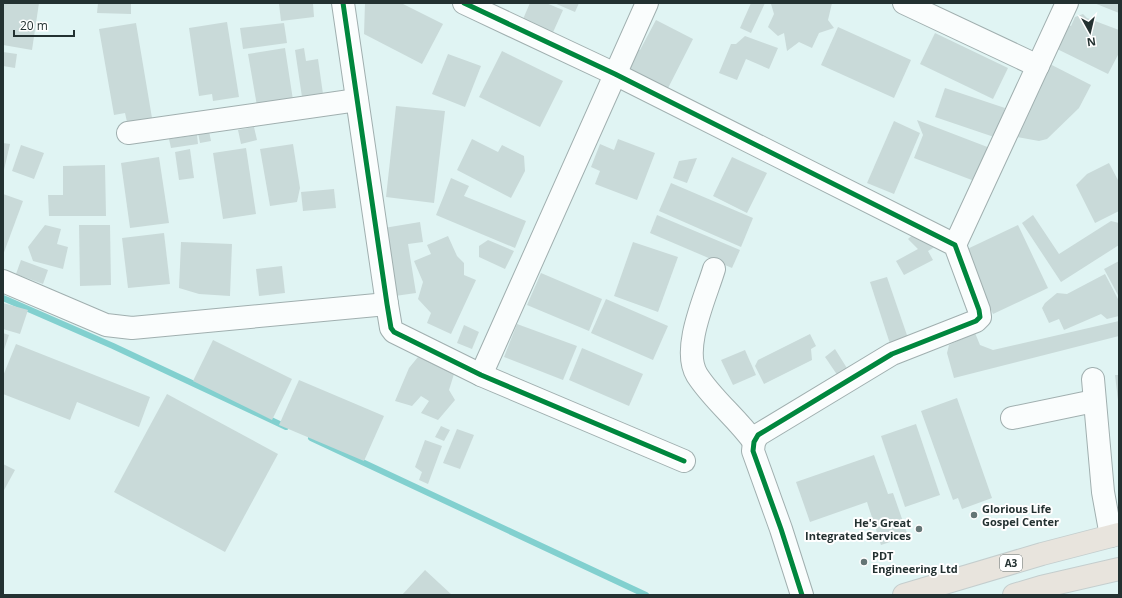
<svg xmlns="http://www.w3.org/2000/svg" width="1122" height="598" font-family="'Open Sans',sans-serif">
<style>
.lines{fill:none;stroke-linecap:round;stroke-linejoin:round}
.stream{stroke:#82d0cf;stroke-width:6}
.building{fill:#c9dad9}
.minor-casing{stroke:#a0afaf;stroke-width:24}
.highway-casing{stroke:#c4cece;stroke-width:24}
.minor{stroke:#fafdfd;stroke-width:22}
.highway{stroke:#e8e4dd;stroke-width:22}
.cycleway-casing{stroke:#fff;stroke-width:8}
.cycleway{stroke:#00873e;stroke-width:5}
.poi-dot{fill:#657575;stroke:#fff;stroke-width:1.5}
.labels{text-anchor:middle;stroke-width:4;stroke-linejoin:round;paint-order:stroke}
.shield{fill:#fff;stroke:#656f6f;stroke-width:1}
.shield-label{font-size:10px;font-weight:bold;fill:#233131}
.poi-label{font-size:11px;font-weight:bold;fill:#233131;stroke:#fff;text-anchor:start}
</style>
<rect width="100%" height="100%" fill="#e0f4f3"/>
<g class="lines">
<g class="stream">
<polyline points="3,298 113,346 286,427"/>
<polyline points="311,438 646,595"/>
</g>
</g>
<g class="building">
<polygon points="3,3 39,3 32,50 3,45"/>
<polygon points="98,3 131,3 131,14 97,13"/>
<polygon points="291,3 313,3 314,17 281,21 279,4"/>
<polygon points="365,3 401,3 443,24 422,64 364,34"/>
<polygon points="530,3 546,3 563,10 550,39 520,26"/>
<polygon points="554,3 579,3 575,12"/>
<polygon points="751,3 765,3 751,33 740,28"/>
<polygon points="772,3 832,3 828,20 834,28 819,33 812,48 799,42 787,51 784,33 778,36 768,27 774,14 771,4"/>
<polygon points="1094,3 1119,3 1119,13"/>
<polygon points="1083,14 1087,18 1119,30 1119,53 1108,74 1051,46 1063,22 1071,26 1075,17"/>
<polygon points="656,20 693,39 665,94 618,69 631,45 640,50"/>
<polygon points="227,22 239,97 213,101 212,94 199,96 189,28"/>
<polygon points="136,23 152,118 127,122 125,113 114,115 99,29"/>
<polygon points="284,23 287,43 243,49 240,28"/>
<polygon points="838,27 911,60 894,98 821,65"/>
<polygon points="935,33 1008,68 993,99 920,64"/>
<polygon points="745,36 778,48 769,69 746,59 737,80 719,73 731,44 736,44"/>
<polygon points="285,48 293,100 257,106 248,54"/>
<polygon points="304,48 306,61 318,59 323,94 302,97 295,50"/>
<polygon points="502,51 563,81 540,127 479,97"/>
<polygon points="3,52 17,54 15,68 3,66"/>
<polygon points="448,54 481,66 465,107 432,94"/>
<polygon points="1042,60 1091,85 1079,108 1047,139 1039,141 1017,137 1026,92"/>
<polygon points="945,88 1005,108 994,137 935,117"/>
<polygon points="396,106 445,111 434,203 386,197"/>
<polygon points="917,120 990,148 977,182 914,158 923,135"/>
<polygon points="894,121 920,133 894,194 867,183"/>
<polygon points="254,127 257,140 241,144 238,130"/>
<polygon points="209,131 211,141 200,143 198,133"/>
<polygon points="197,135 198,144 171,148 169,139"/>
<polygon points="472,139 498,152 502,145 524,156 525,171 511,198 457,170"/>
<polygon points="618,139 655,153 637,200 595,184 600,171 591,167 600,144 614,150"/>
<polygon points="3,143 10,144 4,170 3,170"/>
<polygon points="293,144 300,188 297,202 270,206 260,149"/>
<polygon points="21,145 44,153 34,179 12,171"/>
<polygon points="246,148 256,214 223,219 213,153"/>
<polygon points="190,149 194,178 179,180 175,152"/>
<polygon points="159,157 169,223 130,228 121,163"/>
<polygon points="732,157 767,173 747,213 713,196"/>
<polygon points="697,158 687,183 673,178 679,161"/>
<polygon points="1109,163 1119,182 1119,211 1095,223 1076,185 1087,174"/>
<polygon points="105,165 106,216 49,216 48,195 63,195 63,166"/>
<polygon points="451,178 469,186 464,196 526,221 515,248 436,215"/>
<polygon points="671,183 753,218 741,247 659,211"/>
<polygon points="334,189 336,208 303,211 301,192"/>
<polygon points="3,194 23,201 3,255"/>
<polygon points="657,215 740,250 732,268 650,233"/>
<polygon points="1033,215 1059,254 1111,221 1119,223 1119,245 1061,282 1022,223"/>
<polygon points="420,222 423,242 408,244 416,293 395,296 384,228"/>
<polygon points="925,224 938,245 928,251 933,260 904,275 896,261 918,249 908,239"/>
<polygon points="45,225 61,229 57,244 68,247 63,269 33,261 28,247"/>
<polygon points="79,225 110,225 111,285 80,286"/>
<polygon points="1018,225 1048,288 993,314 963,251"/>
<polygon points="164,233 170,284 128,288 122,238"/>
<polygon points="448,236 457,256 464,263 464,275 476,280 451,334 427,323 431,313 418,299 423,282 414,261 431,254 427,245"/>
<polygon points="488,240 514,251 505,269 479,257 479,246"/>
<polygon points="181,242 232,244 230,296 199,294 179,288"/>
<polygon points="633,242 678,257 658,312 614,296"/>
<polygon points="21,260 48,270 43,284 16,274"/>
<polygon points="1119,261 1119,297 1104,269"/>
<polygon points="282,266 285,293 259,296 256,269"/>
<polygon points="541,273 602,299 589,331 527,305"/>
<polygon points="1105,274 1119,301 1119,316 1107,319 1101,314 1064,330 1059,319 1049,323 1042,308 1045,303 1057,293 1067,294"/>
<polygon points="887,277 910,344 892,350 870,282"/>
<polygon points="606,299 668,326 653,360 591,333"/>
<polygon points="3,303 28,310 20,334 3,329"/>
<polygon points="1119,321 1119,336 954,378 947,353 949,345 975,333 980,345 993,350"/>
<polygon points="517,324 577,346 563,380 504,357"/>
<polygon points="464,325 479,332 472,349 457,343"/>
<polygon points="3,333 9,335 3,353"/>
<polygon points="810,334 816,346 811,349 812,360 764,384 755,366 758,360"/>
<polygon points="213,340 292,379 272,420 193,381"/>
<polygon points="16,344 150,397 139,427 77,402 70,420 3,394 3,376"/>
<polygon points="582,348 643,374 629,406 569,380"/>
<polygon points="835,349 850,373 840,379 825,357"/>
<polygon points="745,350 756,375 733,385 721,360"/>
<polygon points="418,357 454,374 449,390 455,400 438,420 421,413 429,401 421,396 412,406 395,401 409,368"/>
<polygon points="1115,375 1119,375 1119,399 1118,400"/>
<polygon points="299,380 384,416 364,461 279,425"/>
<polygon points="167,394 278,454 225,552 114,492"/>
<polygon points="957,398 992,498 962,509 958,498 953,500 921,411"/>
<polygon points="916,424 940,495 905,507 881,436"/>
<polygon points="441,426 450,430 444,441 435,437"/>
<polygon points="457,429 474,435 460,469 443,463"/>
<polygon points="425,440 442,446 428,484 419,480 422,472 415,467"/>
<polygon points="874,455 888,494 893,493 908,536 881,545 867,502 810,522 796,482"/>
<polygon points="3,464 15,470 3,492"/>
<polygon points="425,570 452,595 402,595"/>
</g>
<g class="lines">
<g class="minor-casing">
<g id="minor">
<polyline points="343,3 387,304 391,328 394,332 481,375 684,461"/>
<polyline points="464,3 615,74 955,245 979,310 980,317 976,321 892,354 758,435 754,442 753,451 781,529 802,595"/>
<polyline points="904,3 1038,66"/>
<polyline points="128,133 357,100"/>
<polyline points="955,245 1067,3"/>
<path d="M714,269C706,296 681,349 697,375C713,400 737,418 754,442"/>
<polyline points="3,281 106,325 132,328 387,304"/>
<polyline points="481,375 647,3"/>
<polyline points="1093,379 1103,492 1111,536"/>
<polyline points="1012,418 1094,401"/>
</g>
</g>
<g class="highway-casing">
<g id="highway">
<polyline points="904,595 1042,554 1119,534"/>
<polyline points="1014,595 1041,587 1119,569"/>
</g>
</g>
<use href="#minor" class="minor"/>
<use href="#highway" class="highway"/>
<g class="cycleway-casing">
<g id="cycleway">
<polyline points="343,3 387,304 391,328 394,332 481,375 684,461"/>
<polyline points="464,3 615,74 955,245 979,310 980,317 976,321 892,354 758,435 754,442 753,451 781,529 802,595"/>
</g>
</g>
<use href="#cycleway" class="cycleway"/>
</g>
<g class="poi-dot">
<circle cx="974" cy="515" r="4"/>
<circle cx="919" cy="529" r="4"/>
<circle cx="864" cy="562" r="4"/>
</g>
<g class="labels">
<rect class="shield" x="1000" y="555" width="22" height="16" rx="3"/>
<g class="shield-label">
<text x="1011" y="567">A3</text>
</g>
<g class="poi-label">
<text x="982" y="513">Glorious Life<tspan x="982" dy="13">Gospel Center</tspan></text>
<text x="911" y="527" text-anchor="end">He's Great<tspan x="911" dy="13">Integrated Services</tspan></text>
<text x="872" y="560">PDT<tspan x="872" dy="13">Engineering Ltd</tspan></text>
</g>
</g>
<rect width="1122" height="598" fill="none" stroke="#233131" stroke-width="8"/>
<g transform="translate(1090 32) rotate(172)" stroke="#ffffff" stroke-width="3" paint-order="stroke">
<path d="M0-3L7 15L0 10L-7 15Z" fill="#233131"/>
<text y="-6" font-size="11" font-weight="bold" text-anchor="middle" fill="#233131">N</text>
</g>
<path d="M14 30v6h60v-6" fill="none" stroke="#233131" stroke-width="2"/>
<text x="20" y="30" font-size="12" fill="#233131" stroke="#ffffff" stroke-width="3" paint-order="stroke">20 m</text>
</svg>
